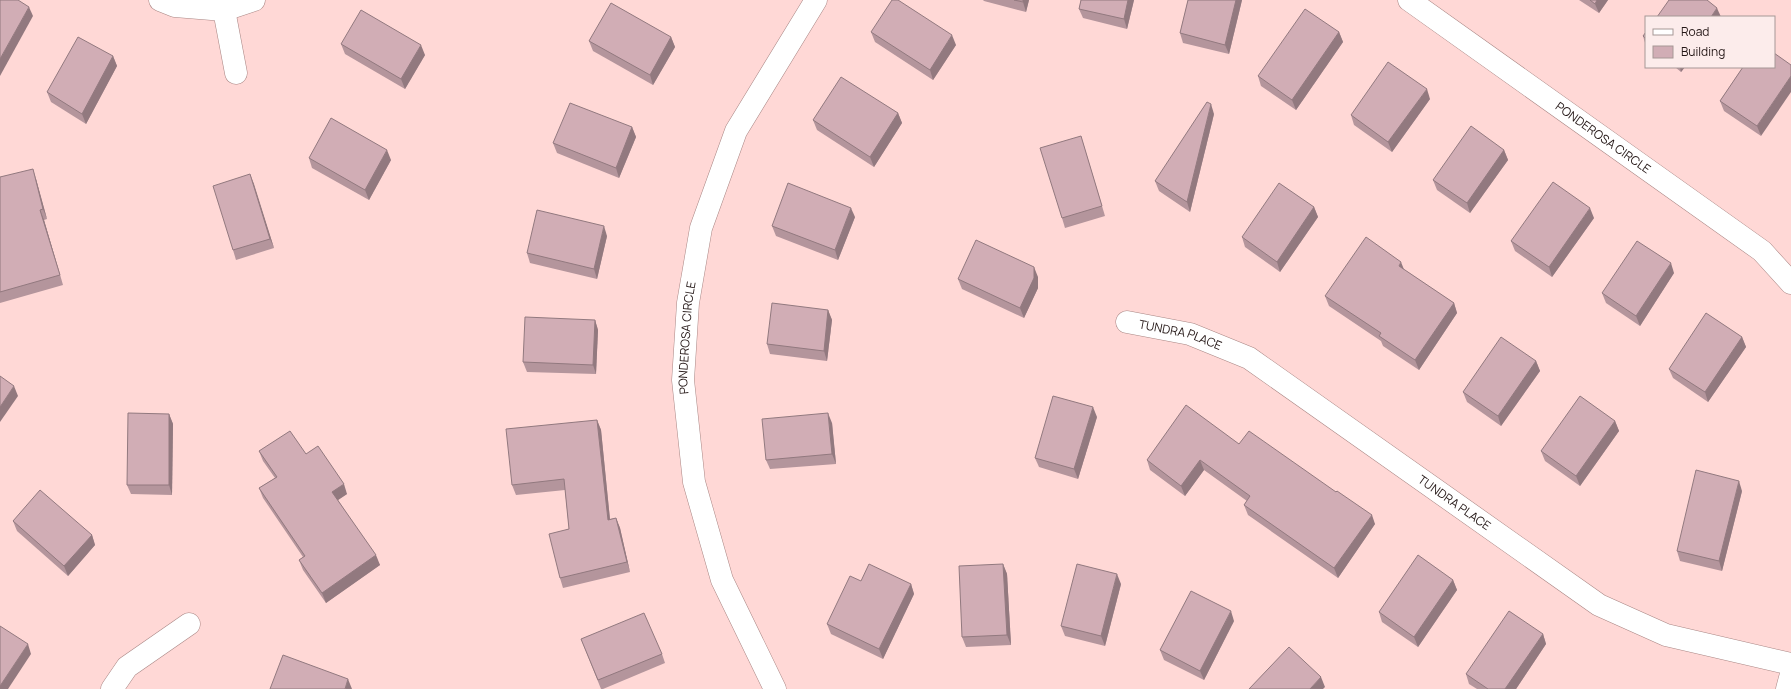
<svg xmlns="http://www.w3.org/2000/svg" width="1791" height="689" font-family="Manrope,sans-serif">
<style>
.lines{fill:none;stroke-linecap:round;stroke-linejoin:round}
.minor-casing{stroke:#a98684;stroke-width:23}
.minor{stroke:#fff;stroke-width:22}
.wall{fill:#b4959c}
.shaded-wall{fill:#92797f}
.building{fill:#d1adb5;stroke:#92797f}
.labels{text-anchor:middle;stroke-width:3;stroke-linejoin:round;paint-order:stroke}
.street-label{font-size:12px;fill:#241716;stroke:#fceceb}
</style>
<rect width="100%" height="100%" fill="#ffd8d6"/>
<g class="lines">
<g class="minor-casing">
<g id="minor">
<polyline points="160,0 175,6 224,10 254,0"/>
<path id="s1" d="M1409,0L1762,251L1791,283"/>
<polyline points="224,10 236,73"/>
<path id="s2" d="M1127,322L1190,334L1249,358L1599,605L1666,635L1791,664"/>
<polyline points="112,689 127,667 189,624"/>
<path id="s3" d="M775,689L722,580L694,482L683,380L688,303L701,228L736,131L816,0"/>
<polyline points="1787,689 1791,674"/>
</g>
</g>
<use href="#minor" class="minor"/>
</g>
<g class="wall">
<polygon points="983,0 1029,0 1026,12 984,1"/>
<polygon points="1081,0 1134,0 1127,29 1083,18 1079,9"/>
<polygon points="1188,0 1242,0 1229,54 1183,43 1180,33"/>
<polygon points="1579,0 1608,0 1599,13"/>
<polygon points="871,32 956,45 933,80 875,42"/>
<polygon points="1339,32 1343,42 1296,110 1261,86 1258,76"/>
<polygon points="1646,32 1646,46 1643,36"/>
<polygon points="671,37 675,47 653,85 593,51 589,41"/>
<polygon points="341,44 425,55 405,89 345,54"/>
<polygon points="113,56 117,66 86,124 51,102 47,92"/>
<polygon points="1675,67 1685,67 1681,72"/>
<polygon points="1743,67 1761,136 1724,111 1720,101"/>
<polygon points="1430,99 1392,152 1354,125 1351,115"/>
<polygon points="898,113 902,123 874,167 817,130 813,120"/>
<polygon points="1214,114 1190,212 1159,191 1155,181"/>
<polygon points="632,127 636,137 619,178 557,153 553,143"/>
<polygon points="1081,136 1105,216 1065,228 1062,218"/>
<polygon points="1504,150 1508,160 1470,213 1437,190 1433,180"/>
<polygon points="309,158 391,160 369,200 312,168"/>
<polygon points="250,174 274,248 236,260 233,250"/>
<polygon points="0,177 36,179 47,219 44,220 63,285 0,303"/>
<polygon points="1314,207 1318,217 1280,272 1245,247 1242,237"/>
<polygon points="855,217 838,260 776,236 772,226"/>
<polygon points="1594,218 1552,277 1515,251 1511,241"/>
<polygon points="607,236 597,279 530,263 527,253"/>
<polygon points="1404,270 1454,303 1457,313 1419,370 1383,346 1381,341 1329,306 1325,296"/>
<polygon points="1674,273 1640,326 1606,303 1602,293"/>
<polygon points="1038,277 1038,288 1024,318 962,289 958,279"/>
<polygon points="828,310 832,320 827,361 770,354 767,344"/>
<polygon points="595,320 598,330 596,374 527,372 523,362"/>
<polygon points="1742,337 1746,347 1708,402 1673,378 1669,369"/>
<polygon points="1536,361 1540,371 1501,426 1467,402 1463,392"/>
<polygon points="169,414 173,424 172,495 131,494 127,485"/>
<polygon points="1097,417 1078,479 1039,467 1035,458"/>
<polygon points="597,420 601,430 610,519 616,518 620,528 630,572 563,588 560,578 569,529 565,490 516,495 512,485"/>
<polygon points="1615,421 1619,431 1580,486 1545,461 1541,451"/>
<polygon points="832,423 836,464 770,469 766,460"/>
<polygon points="1239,444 1375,524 1338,578 1248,515 1244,505 1247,501 1204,470 1185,496 1150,470 1147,460"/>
<polygon points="259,451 306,454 347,494 338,500 380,565 326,603 303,570 299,560 303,557 263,498 259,488 275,478 263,461"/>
<polygon points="1742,491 1722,571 1680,561 1677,551"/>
<polygon points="13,521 92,535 95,545 68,576 17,531"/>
<polygon points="1003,564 1007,574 1011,645 966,647 962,637"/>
<polygon points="1453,580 1457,590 1418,647 1382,622 1379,612"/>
<polygon points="861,581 911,584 914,594 883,659 831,634 827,624"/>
<polygon points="1121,584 1105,646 1065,636 1061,626"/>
<polygon points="1234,621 1204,680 1164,660 1160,650"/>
<polygon points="1543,634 1546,644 1516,689 1477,689 1469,684 1466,674"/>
<polygon points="581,639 662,654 665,663 603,689 601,689"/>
</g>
<g class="shaded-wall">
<polygon points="1023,0 1029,0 1026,12 1023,2"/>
<polygon points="1128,0 1134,0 1127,29 1124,19"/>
<polygon points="1236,0 1242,0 1229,54 1225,45"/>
<polygon points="1597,0 1608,0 1599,13 1595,4"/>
<polygon points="29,7 33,16 0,76 0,59"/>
<polygon points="1717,8 1721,17 1711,17"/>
<polygon points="1339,32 1343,42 1296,110 1292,100"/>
<polygon points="952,35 956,45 933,80 930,70"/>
<polygon points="671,37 675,47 653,85 650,75"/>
<polygon points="421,45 425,55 405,89 401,79"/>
<polygon points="113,56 117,66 86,124 82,114"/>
<polygon points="1680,67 1685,67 1681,72"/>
<polygon points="1791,76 1791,92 1761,136 1757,126"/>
<polygon points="1427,89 1430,99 1392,152 1388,142"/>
<polygon points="1211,104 1214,114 1190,212 1187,202"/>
<polygon points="898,113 902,123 874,167 870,157"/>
<polygon points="632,127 636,137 619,178 616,168"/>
<polygon points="387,150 391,160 369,200 365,190"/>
<polygon points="1504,150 1508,160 1470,213 1467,203"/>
<polygon points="33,169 36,179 47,219 43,209"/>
<polygon points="250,174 254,184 274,248 270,239"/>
<polygon points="1314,207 1318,217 1280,272 1277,262"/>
<polygon points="851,208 855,217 838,260 835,250"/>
<polygon points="1590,208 1594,218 1552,277 1549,267"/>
<polygon points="40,210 44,220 63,285 60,275"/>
<polygon points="604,226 607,236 597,279 594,269"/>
<polygon points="1401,262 1405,272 1399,266"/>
<polygon points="1671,263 1674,273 1640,326 1636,316"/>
<polygon points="1034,267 1038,277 1038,288 1024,318 1020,308"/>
<polygon points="1454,303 1457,313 1419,370 1415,360"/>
<polygon points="828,310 832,320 827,361 824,351"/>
<polygon points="595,320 598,330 596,374 593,365"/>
<polygon points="1742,337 1746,347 1708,402 1705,392"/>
<polygon points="1536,361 1540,371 1501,426 1498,416"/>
<polygon points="14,386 18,396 0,422 0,407"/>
<polygon points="1093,407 1097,417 1078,479 1074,469"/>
<polygon points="828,413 832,423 836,464 832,454"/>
<polygon points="169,414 173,424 172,495 169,485"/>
<polygon points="597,420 601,430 611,530 608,520"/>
<polygon points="1615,421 1619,431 1580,486 1576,476"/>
<polygon points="1200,460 1204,470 1185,496 1181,486"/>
<polygon points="1739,481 1742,491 1722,571 1719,561"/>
<polygon points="344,484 347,494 335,502 332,492"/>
<polygon points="1372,515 1375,524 1338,578 1334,568"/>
<polygon points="616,518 620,528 630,572 627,562"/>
<polygon points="92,535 95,545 68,576 64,566"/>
<polygon points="376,555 380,565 326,603 322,593"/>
<polygon points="1003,564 1007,574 1011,645 1007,635"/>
<polygon points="1117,574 1121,584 1105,646 1101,636"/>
<polygon points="1453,580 1457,590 1418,647 1414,637"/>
<polygon points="911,584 914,594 883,659 879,649"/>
<polygon points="1231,611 1234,621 1204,680 1200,671"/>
<polygon points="1543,634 1546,644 1516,689 1505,689"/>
<polygon points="28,644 31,654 8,689 0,689 0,686"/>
<polygon points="1321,677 1325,687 1323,689 1310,689"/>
<polygon points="348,679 352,689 345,689"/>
</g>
<g class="building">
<polygon points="0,0 18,0 29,7 0,59"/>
<polygon points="892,0 898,0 952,35 930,70 871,32"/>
<polygon points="1014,0 1023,0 1023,2"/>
<polygon points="1081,0 1128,0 1124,19 1079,9"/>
<polygon points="1188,0 1236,0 1225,45 1180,33"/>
<polygon points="1590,0 1597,0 1595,4"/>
<polygon points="1669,0 1707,0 1717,8 1711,17 1657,17"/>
<polygon points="611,3 671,37 650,75 589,41"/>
<polygon points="1305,9 1339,32 1292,100 1258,76"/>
<polygon points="361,10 421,45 401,79 341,44"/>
<polygon points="1646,32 1646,39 1643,36"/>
<polygon points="78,37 113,56 82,114 47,92"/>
<polygon points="1774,53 1791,65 1791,76 1757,126 1720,101 1743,67 1774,67"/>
<polygon points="1388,62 1427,89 1388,142 1351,115"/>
<polygon points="841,77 898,113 870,157 813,120"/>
<polygon points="1207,102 1211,104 1187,202 1155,181"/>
<polygon points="570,103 632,127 616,168 553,143"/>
<polygon points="331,118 387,150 365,190 309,158"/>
<polygon points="1471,126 1504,150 1467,203 1433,180"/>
<polygon points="1081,136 1102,206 1062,218 1040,148"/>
<polygon points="33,169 43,209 40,210 60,275 0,292 0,177"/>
<polygon points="250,174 270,239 233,250 213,186"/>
<polygon points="1553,182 1590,208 1549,267 1511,241"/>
<polygon points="788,183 851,208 835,250 772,226"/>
<polygon points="1279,183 1314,207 1277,262 1242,237"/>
<polygon points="537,210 604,226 594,269 527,253"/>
<polygon points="1366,237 1401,262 1399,266 1454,303 1415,360 1379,336 1381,333 1325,296"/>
<polygon points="976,240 1034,267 1034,278 1020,308 958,279"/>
<polygon points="1637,241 1671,263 1636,316 1602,293"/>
<polygon points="772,303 828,310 824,351 767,344"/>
<polygon points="1706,313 1742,337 1705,392 1669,369"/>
<polygon points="525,317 595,320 593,365 523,362"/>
<polygon points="1501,337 1536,361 1498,416 1463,392"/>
<polygon points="0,376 14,386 0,407"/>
<polygon points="1053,396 1093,407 1074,469 1035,458"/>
<polygon points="1580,396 1615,421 1576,476 1541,451"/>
<polygon points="1186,405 1239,444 1249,431 1336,492 1337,491 1372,515 1334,568 1244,505 1250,496 1200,460 1181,486 1147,460"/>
<polygon points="128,413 169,414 169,485 127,485"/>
<polygon points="828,413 832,454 766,460 762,419"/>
<polygon points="597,420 608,520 616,518 627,562 560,578 549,534 569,529 564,479 512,485 506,429"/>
<polygon points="290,431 306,454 318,446 344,484 332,492 376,555 322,593 299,560 305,556 259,488 277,477 259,451"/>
<polygon points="1696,470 1739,481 1719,561 1677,551"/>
<polygon points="40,490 92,535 64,566 13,521"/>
<polygon points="1418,555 1453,580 1414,637 1379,612"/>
<polygon points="869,564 911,584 879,649 827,624 850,576 861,581"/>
<polygon points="1003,564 1007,635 962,637 959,566"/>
<polygon points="1077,564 1117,574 1101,636 1061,626"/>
<polygon points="1191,591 1231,611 1200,671 1160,650"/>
<polygon points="1509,611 1543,634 1505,689 1488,689 1466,674"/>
<polygon points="644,613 662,654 598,680 581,639"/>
<polygon points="0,626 28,644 0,686"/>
<polygon points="1289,647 1321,677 1310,689 1249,689"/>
<polygon points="283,655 348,679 345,689 270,689"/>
</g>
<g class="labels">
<g class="street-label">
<text dy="4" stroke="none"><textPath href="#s1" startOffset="238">PONDEROSA CIRCLE</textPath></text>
<text dy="4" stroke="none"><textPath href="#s2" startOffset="55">TUNDRA PLACE</textPath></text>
<text dy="4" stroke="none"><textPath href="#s3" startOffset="368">PONDEROSA CIRCLE</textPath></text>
<text dy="4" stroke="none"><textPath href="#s2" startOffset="379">TUNDRA PLACE</textPath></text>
</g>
</g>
<rect x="1645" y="16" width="130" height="52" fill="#fceceb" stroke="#a69796"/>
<rect x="1653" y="29" width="20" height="6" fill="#ffffff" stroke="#a69796"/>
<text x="1681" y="36" font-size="12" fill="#241716">Road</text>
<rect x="1653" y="46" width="20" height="12" fill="#d1adb5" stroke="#a69796"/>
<text x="1681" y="56" font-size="12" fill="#241716">Building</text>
</svg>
